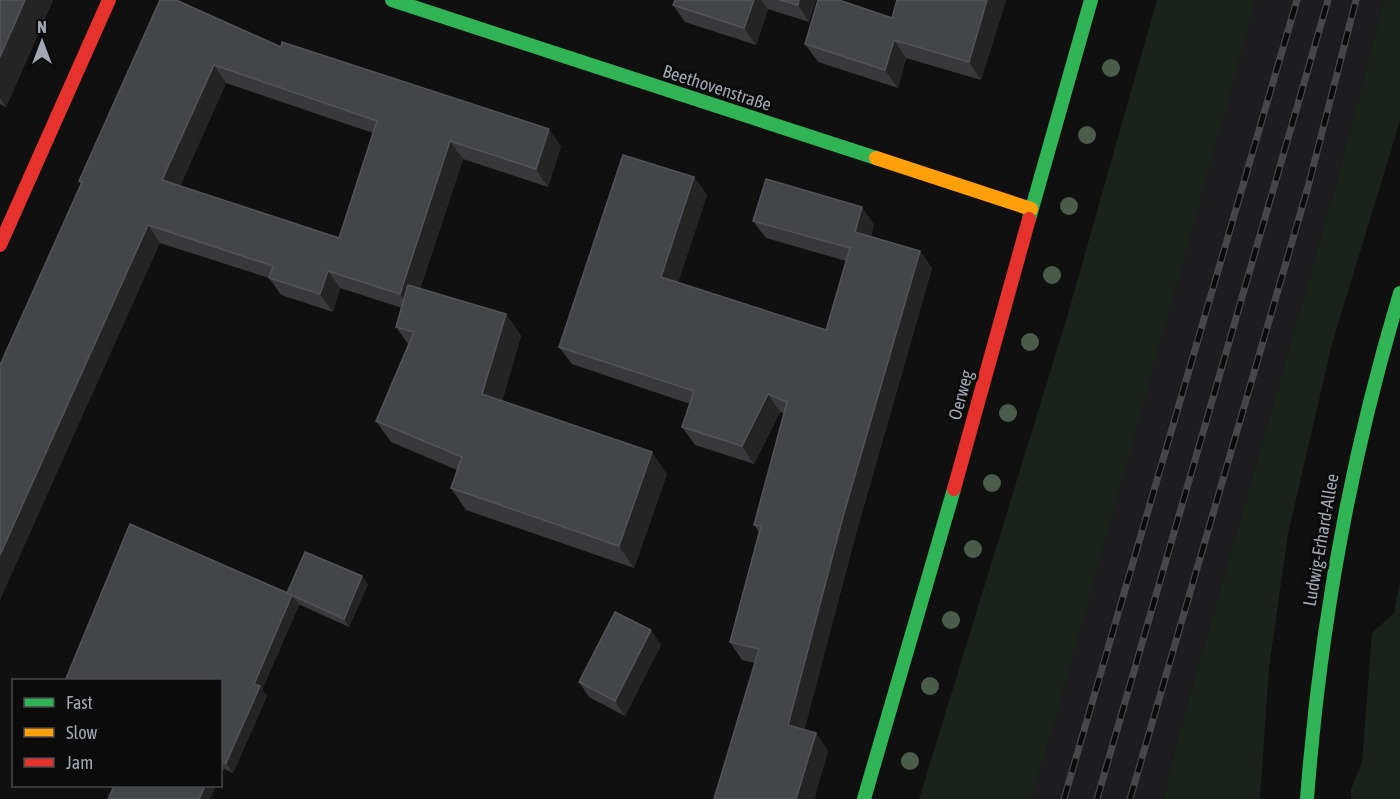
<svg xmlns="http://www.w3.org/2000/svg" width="1400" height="799" font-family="'Asap Condensed',sans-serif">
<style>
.built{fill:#1d1d1f}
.green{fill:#1b211b}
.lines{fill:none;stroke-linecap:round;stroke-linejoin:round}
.fast{stroke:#30b455;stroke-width:14}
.slow{stroke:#ff9f0a;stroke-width:14}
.jam{stroke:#e5322d;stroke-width:14}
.rail-casing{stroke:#464749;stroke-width:7}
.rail{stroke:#0b0b0c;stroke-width:4.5;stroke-dasharray:14;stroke-linecap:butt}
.tree{fill:#4a5c4b}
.wall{fill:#39393c;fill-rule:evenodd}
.shaded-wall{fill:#242425}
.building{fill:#444548;stroke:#535459;stroke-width:1.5;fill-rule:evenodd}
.labels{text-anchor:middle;stroke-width:6;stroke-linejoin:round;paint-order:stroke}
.street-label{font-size:18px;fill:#a2a7b1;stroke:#0b0b0c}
</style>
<rect width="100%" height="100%" fill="#101011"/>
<polygon class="built" points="1255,0 1384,0 1333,195 1179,733 1163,799 1031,799"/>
<g class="green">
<polygon points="1157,0 1256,0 1060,702 1031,799 919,799 1067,317"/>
<polygon points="1384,0 1400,0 1400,121 1332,344 1288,534 1269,668 1260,799 1163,799 1179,733 1333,195"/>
<polygon points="1400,580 1400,799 1351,799 1351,789 1362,763 1372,633 1394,613"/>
</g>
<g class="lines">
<g class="fast">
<polyline points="392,0 876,158"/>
<polyline points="1029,219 1091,0"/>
<polyline points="864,799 954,489"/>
<path d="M1307,799C1320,626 1350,459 1400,293"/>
</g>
<polyline class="slow" points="876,158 1031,209"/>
<g class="jam">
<polyline points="0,245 109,0"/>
<polyline points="954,489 1029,219"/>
</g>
<g class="rail-casing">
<g id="rail">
<polyline points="1064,799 1297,0"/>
<polyline points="1097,799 1328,0"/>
<polyline points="1130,799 1308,187 1356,0"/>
</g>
</g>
<use href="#rail" class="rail"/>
</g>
<g class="tree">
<circle cx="1111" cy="68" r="9"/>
<circle cx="1087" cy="135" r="9"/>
<circle cx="1069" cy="206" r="9"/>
<circle cx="1052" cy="275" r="9"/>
<circle cx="1030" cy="342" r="9"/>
<circle cx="1008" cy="413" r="9"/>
<circle cx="992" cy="483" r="9"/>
<circle cx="973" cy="549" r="9"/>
<circle cx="951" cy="620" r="9"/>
<circle cx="930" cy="686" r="9"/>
<circle cx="910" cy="761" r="9"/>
</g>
<g class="wall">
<polygon points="0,0 53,0 6,107 0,104"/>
<path d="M160,0L281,47L561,146L548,187L463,159L420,289L506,314L521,336L502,401L667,474L634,568L466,510L451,488L457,470L391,442L376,421L408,344L396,327L402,308L340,288L333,312L281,295L269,278L160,243L81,184L79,181ZM226,83L373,133L339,238L180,186Z"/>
<polygon points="675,0 816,0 809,22 768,9 756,45 685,22 673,5"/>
<polygon points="897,0 1006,0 981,80 906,58 898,88 818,62 805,44 892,18"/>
<polygon points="694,177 707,195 678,282 826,330 846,261 766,238 753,221 874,224 871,236 920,251 932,268 857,530 804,730 816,733 828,751 814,799 714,799 755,663 742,660 730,642 759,532 754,525 784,413 780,412 754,464 695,445 682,427 690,404 572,364 559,347"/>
<polygon points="368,584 349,627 298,604 299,605 262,690 267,696 233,773 224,769 220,776 220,681 287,593"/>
<polygon points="661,645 625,716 589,697 579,682"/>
</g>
<g class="shaded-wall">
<polygon points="25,0 53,0 6,107 0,98 0,57"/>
<polygon points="754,0 761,0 768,9 756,45 744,28"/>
<polygon points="799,0 816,0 809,22 798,5"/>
<polygon points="987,0 1006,0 981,80 969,62"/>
<polygon points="894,40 906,58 898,88 885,70"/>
<polygon points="214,65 226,83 175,198 162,180"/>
<polygon points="549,129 561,146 548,187 536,169"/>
<polygon points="450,141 463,159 412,312 400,294"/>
<polygon points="694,177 707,195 674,295 661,277"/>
<polygon points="862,207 874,224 867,250 855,232"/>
<polygon points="148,225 160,243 0,600 0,555"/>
<polygon points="920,251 932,268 857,530 801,743 788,725 844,513"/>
<polygon points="328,271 340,288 333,312 320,294"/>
<polygon points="506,314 521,336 498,416 482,394"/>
<polygon points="768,394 780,412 754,464 742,446"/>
<polygon points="652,452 667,474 634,568 619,546"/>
<polygon points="362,576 368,584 349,627 344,619"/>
<polygon points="292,595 299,605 262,690 267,696 233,773 226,763 254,684"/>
<polygon points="651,630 661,645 625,716 615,701"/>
<polygon points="816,733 828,751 814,799 796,799"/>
<polygon points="220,765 224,769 220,776"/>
<polygon points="205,786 216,786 210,799 199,799"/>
</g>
<g class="building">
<polygon points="0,0 25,0 0,57"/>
<path d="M160,0H176L281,47L282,42L549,129L536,169L450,141L400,294L328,271L320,294L269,278L273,266L148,225L0,555V365L82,182L79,181ZM214,65L377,121L339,238L162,180Z"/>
<polygon points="675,0 754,0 744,28 673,5"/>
<polygon points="780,0 799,0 798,5"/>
<polygon points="818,0 839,0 892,18 897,0 987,0 969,62 894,40 885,70 805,44"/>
<polygon points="623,155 694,177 661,277 826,330 850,248 753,221 766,179 862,207 855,232 920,251 844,513 788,725 816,733 796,799 714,799 759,649 730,642 761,526 754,525 787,402 768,394 742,446 682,427 694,391 559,347"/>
<polygon points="408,285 506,314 482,394 652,452 619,546 451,488 462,457 376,421 414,332 396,327"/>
<polygon points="130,524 292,595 254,684 260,686 226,763 220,761 220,681 65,681"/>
<polygon points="305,552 362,576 344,619 287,593"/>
<polygon points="615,612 651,630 615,701 579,682"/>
<polygon points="114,786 205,786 199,799 108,799"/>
</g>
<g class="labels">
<g class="street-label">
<text transform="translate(717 88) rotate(18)" y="6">Beethovenstraße</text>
<text transform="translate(961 395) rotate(-75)" y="6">Oerweg</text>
<text transform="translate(1321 540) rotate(-80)" y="6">Ludwig-Erhard-Allee</text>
</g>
</g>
<rect x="12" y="679" width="210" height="108" fill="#0b0b0c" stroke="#47494e" stroke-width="1.5"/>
<rect x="24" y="698" width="30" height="9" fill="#30b455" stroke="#47494e" stroke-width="1.5"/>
<text x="66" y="709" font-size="18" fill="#a2a7b1">Fast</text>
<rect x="24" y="728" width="30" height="9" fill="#ff9f0a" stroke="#47494e" stroke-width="1.5"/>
<text x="66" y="739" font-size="18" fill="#a2a7b1">Slow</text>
<rect x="24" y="758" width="30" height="9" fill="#e5322d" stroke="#47494e" stroke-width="1.5"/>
<text x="66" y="769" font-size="18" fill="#a2a7b1">Jam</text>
<g transform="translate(42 42)" stroke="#0b0b0c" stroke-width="4.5" paint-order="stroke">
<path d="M0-4.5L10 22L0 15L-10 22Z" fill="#a2a7b1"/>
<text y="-9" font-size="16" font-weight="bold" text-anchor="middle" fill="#a2a7b1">N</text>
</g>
</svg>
